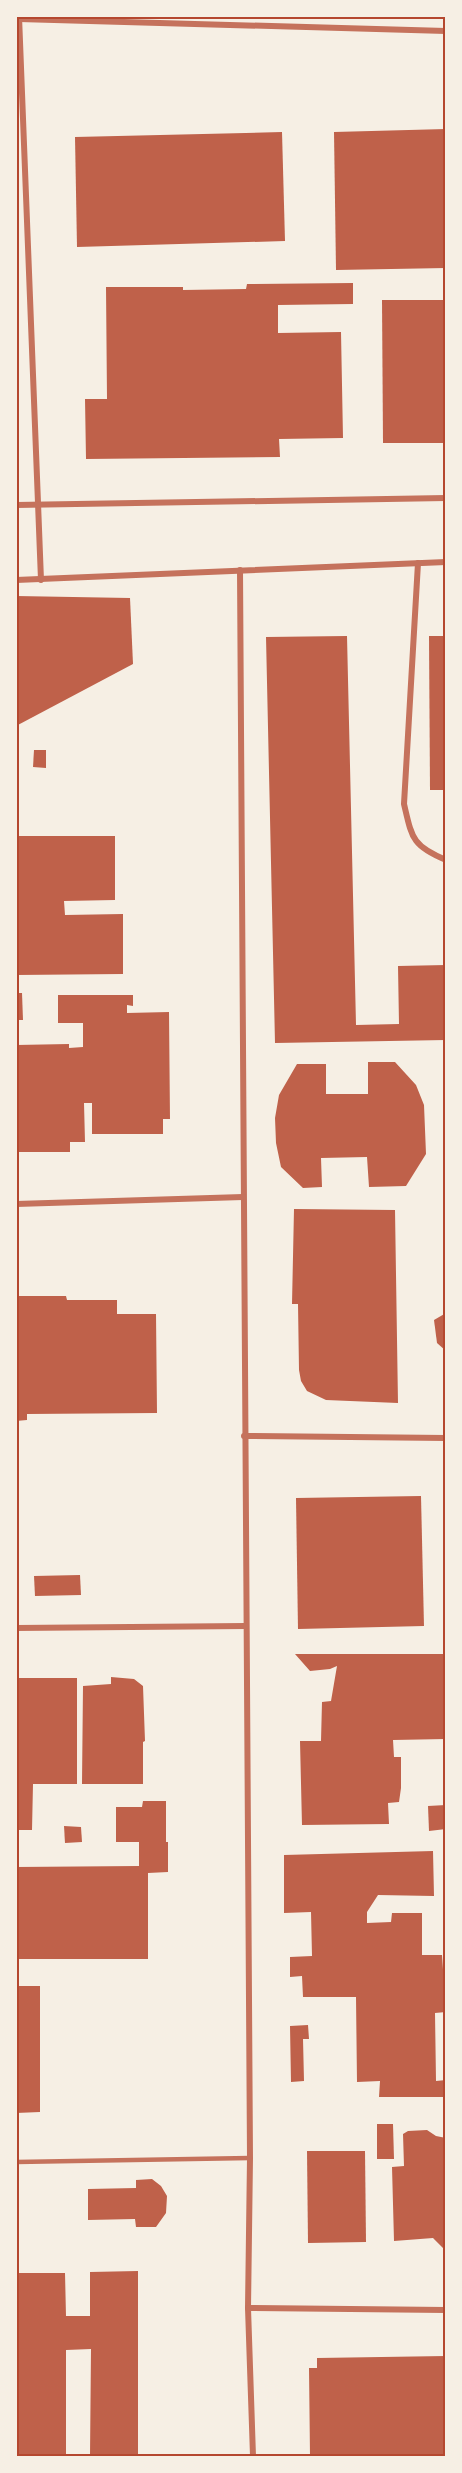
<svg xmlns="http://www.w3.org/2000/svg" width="462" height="2473" font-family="Lato,sans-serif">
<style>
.building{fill:#bf614a}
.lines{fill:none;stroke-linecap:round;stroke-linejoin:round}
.service{stroke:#c5725c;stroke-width:4.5}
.minor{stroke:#c5725c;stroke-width:6}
.neatline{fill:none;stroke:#b5482f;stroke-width:2}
</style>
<rect width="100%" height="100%" fill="#f6efe4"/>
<g class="building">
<polygon points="446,129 446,268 336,270 334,132"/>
<polygon points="282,132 285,241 77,247 75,137"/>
<polygon points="353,283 353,304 278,305 278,333 341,332 343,438 279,439 280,457 86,459 85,399 107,399 106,287 183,287 183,290 246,289 247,284"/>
<polygon points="382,300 446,300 446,443 383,443"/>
<polygon points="16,596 130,598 133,664 16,726"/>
<polygon points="347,636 356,1025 399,1024 398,966 446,965 446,1040 275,1043 266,637"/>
<polygon points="429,636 446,636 446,790 430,790"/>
<polygon points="34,750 46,750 46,768 33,767"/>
<polygon points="16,836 115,836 115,900 64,901 65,915 123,914 123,974 16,975"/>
<polygon points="16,993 22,993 23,1020 16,1020"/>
<polygon points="58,995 133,995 133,1006 127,1005 127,1013 169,1012 170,1119 163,1119 163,1134 92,1134 92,1103 84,1103 85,1142 70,1142 70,1152 16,1152 16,1045 69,1044 69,1048 83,1047 83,1023 58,1023"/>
<polygon points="368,1062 395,1062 416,1085 424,1105 426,1154 406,1186 369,1187 367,1157 321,1158 322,1187 303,1188 281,1167 276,1143 275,1118 279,1095 297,1064 326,1064 326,1094 368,1094"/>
<polygon points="294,1209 395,1210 398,1403 326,1400 307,1391 301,1381 299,1370 298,1304 292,1304"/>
<polygon points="16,1296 66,1296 67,1300 117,1300 117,1314 156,1314 157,1413 27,1414 27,1420 16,1421"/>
<polygon points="446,1313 446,1351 437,1343 434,1320"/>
<polygon points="421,1496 424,1626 298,1629 296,1498"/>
<polygon points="80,1575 81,1595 35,1596 34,1576"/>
<polygon points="295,1654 446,1654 446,1739 393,1740 394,1757 401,1757 401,1788 399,1802 388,1803 389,1824 302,1825 300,1741 321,1741 322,1702 331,1701 337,1666 330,1669 310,1671"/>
<polygon points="111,1677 134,1679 143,1686 145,1741 143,1742 143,1784 82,1784 83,1686 111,1684"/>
<polygon points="16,1678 77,1678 77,1784 33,1784 32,1830 16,1830"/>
<polygon points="143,1801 166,1801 166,1842 168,1842 168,1872 148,1873 148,1959 16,1959 16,1867 139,1866 139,1842 116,1842 116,1807 142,1807"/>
<polygon points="446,1805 446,1829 429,1831 428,1806"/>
<polygon points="64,1826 81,1827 82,1842 65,1843"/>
<polygon points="433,1851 434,1896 378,1895 367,1912 367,1923 391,1922 392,1913 422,1913 422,1955 442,1955 446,2012 435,2013 436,2081 446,2080 446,2097 379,2097 380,2081 357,2082 356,1997 303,1997 302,1976 290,1977 290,1957 312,1956 311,1912 284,1913 284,1855"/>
<polygon points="16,1986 40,1986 40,2112 16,2113"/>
<polygon points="308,2025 309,2039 303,2039 304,2081 291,2082 290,2026"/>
<polygon points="377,2124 393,2124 394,2159 377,2159"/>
<polygon points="427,2130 436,2136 446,2138 446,2251 433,2238 394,2241 392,2167 404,2166 403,2134 408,2131"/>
<polygon points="307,2151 365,2151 366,2242 308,2243"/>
<polygon points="152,2179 161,2186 167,2196 166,2213 156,2227 136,2227 135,2219 88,2220 88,2189 136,2188 136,2180"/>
<polygon points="138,2271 138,2456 90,2456 91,2349 66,2350 66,2456 17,2456 17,2273 65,2273 66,2316 90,2316 90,2272"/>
<polygon points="446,2356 446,2456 310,2456 309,2368 317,2368 317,2358"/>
</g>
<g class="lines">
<polyline class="service" points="16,2162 250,2158"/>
<g class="minor">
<polyline points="19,16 41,580"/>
<polyline points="19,19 446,31"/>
<polyline points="16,505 446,498"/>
<path d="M418,563L404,804C412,838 412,846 446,860"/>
<polyline points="240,570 250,2158 248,2308 253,2456"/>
<polyline points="16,580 446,562"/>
<polyline points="16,1204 243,1197"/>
<polyline points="244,1436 446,1438"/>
<polyline points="16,1628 246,1626"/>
<polyline points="248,2308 446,2310"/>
</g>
</g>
<rect width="462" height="2473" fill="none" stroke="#f6efe4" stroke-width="36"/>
<rect x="18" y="18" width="426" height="2437" class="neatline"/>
</svg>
